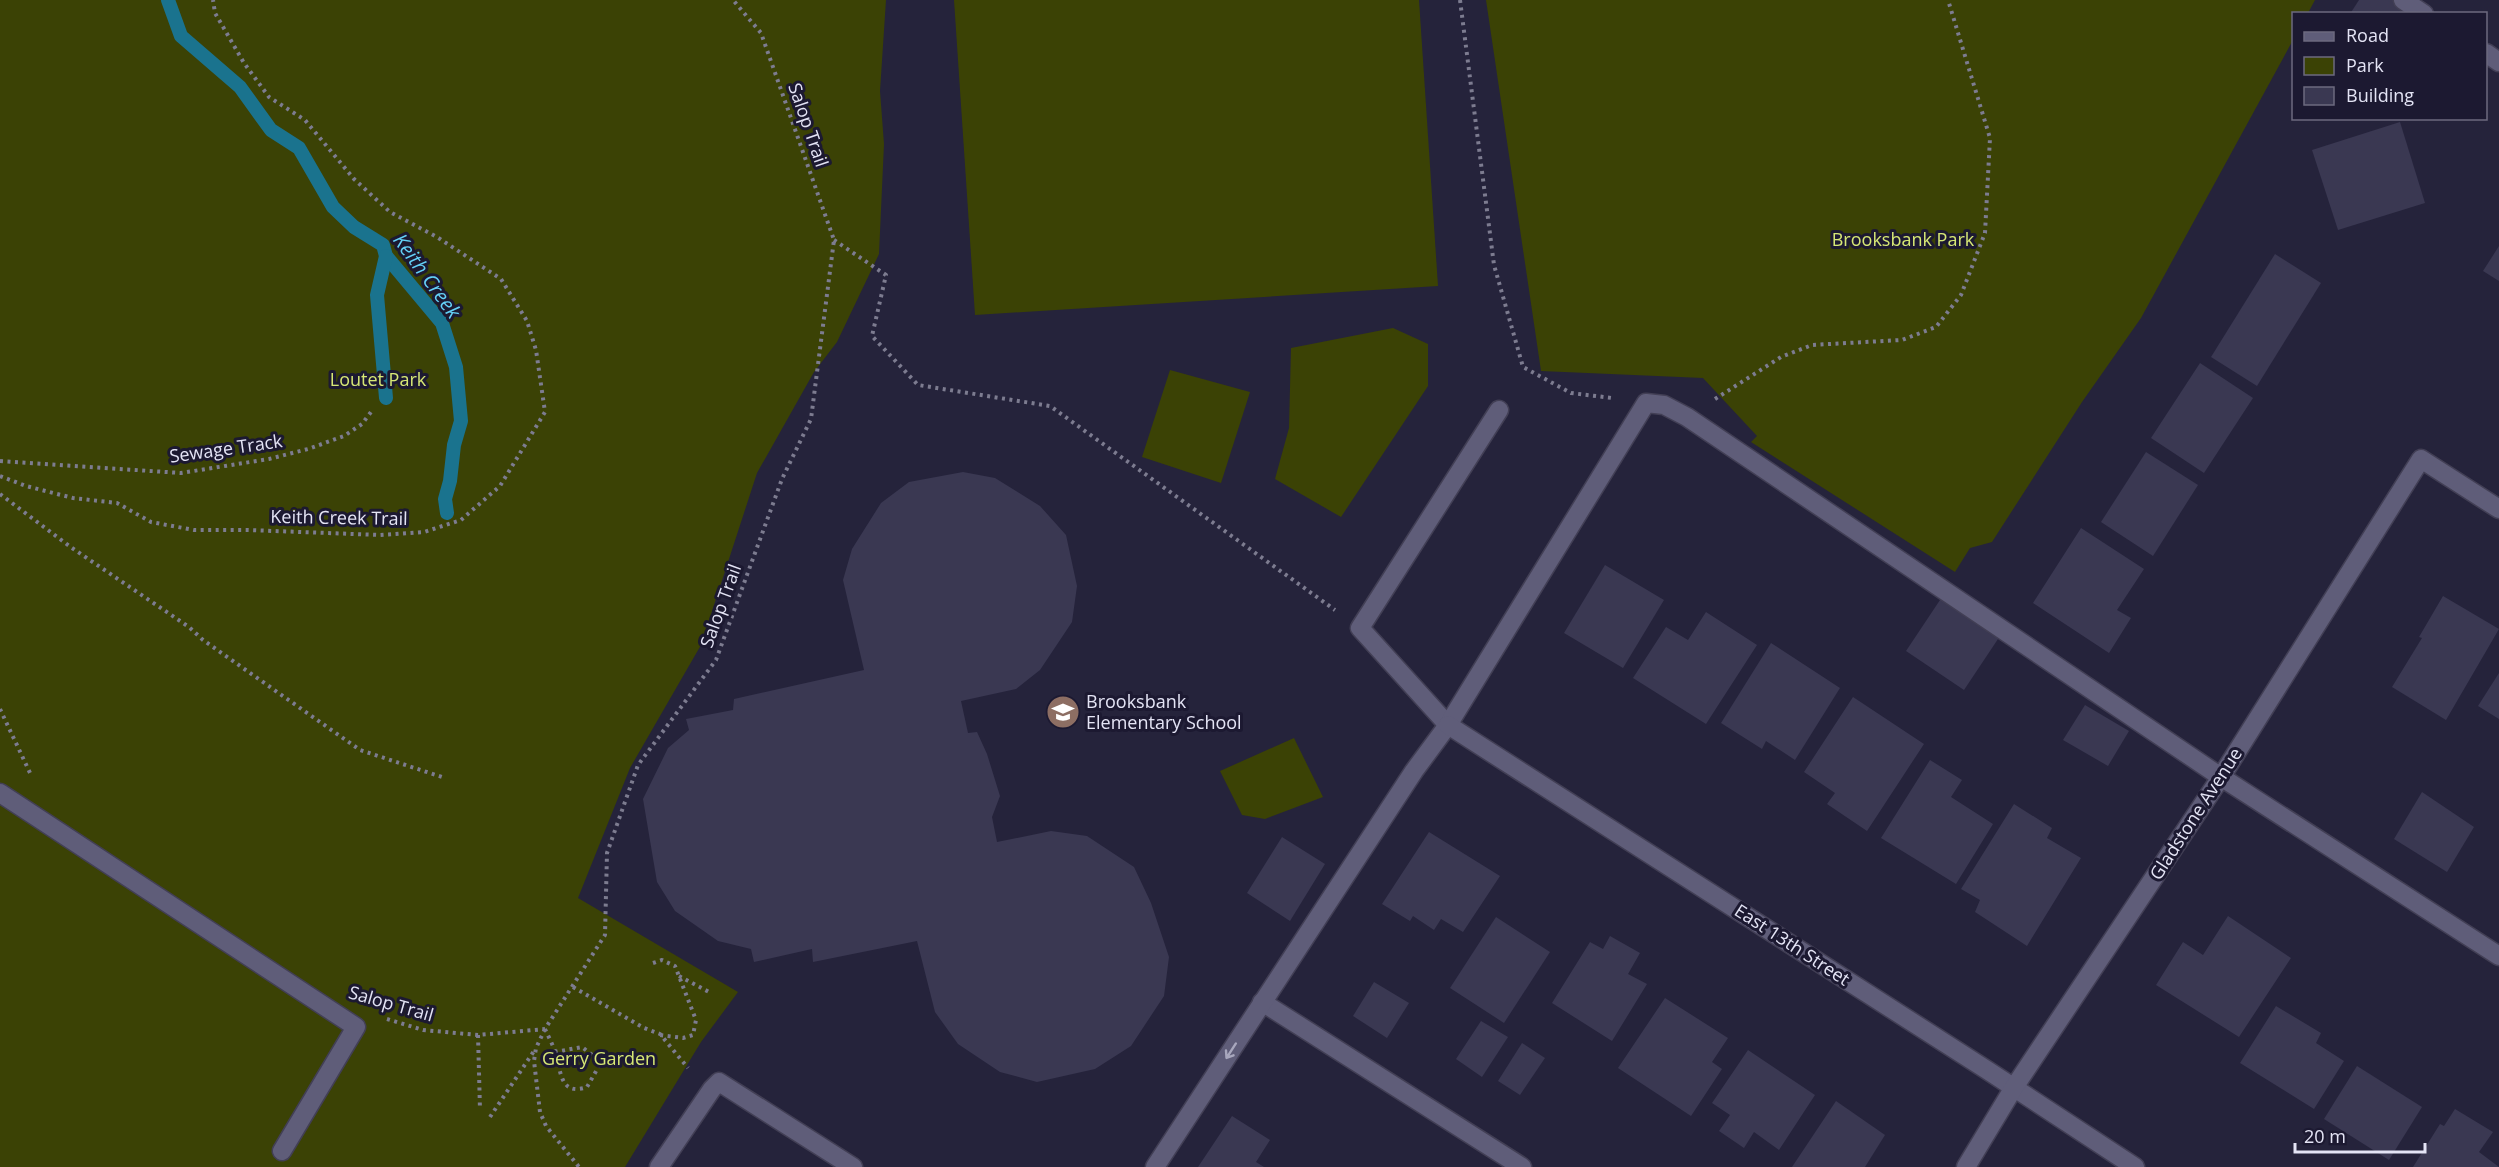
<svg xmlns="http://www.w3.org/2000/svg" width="2499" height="1167" font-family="'Open Sans',sans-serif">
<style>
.green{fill:#3b4205}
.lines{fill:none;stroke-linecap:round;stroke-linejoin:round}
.stream{stroke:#1a738e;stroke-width:14}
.building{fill:#3a3852}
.service-casing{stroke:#423f55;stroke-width:21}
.minor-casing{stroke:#423f55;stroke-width:21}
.path{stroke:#7d7c90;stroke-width:4;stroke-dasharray:3 4.5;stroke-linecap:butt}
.service{stroke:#5f5d79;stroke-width:18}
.minor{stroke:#5f5d79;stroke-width:18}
.oneway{stroke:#a8a7bd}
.labels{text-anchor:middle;stroke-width:6;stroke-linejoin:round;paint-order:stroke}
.street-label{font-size:18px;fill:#e4e4f5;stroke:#1c1931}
.park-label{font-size:18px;fill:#d7e875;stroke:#1c1931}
.poi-label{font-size:18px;fill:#e4e4f5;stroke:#1c1931;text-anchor:start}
.water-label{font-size:20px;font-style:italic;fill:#64d1f7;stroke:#1c1931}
</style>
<rect width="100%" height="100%" fill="#25233b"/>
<g class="green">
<polygon points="0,0 886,0 880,91 884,144 879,254 837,342 814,372 757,473 701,645 630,768 578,898 738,992 701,1042 625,1167 0,1167"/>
<polygon points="954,0 1419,0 1438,286 975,315"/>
<polygon points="1486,0 2315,0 2308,13 2294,14 2293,40 2141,318 2082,402 1992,542 1970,548 1955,572 1751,442 1757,436 1703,378 1541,371"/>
<polygon points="1393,328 1428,344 1428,386 1341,517 1275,479 1289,428 1291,348"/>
<polygon points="1170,370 1250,392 1221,483 1142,457"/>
<polygon points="1294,738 1323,797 1265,819 1242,815 1220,771"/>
</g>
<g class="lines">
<g class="stream">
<polyline points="168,0 181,36 240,87 271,130 299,148 333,207 354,227 383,245 386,256 442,323 456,367 461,421 454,445 450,481 445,499 447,513"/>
<polyline points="386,256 377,295 386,398"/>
</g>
</g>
<g class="building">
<polygon points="2359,0 2397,0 2418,14 2350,14"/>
<polygon points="2400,122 2425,203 2338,230 2312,150"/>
<polygon points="2499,246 2499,281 2483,271"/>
<polygon points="2275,254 2321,283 2257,386 2211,357"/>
<polygon points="2200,363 2253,398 2204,473 2151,438"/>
<polygon points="2146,452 2198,485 2153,556 2101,522"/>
<polygon points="963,472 995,478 1040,506 1066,535 1077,586 1072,622 1040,670 1016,689 961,701 968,733 977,732 987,754 1000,796 992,817 997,842 1051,831 1087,836 1134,867 1151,903 1169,957 1164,996 1131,1046 1095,1069 1037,1082 1000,1072 958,1044 935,1012 917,941 813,962 812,949 754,962 751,949 718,941 675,911 657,882 643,799 668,748 689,730 686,719 733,710 734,699 864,670 843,580 852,549 881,503 909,482"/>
<polygon points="2081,528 2144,569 2117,610 2131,618 2109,653 2033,603"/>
<polygon points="1605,565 1664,600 1623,668 1564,633"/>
<polygon points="1944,594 2002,633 1964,690 1906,651"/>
<polygon points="2443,596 2499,629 2446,720 2392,687 2422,638 2419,637"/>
<polygon points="1706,612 1757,645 1706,724 1633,678 1666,627 1688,640"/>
<polygon points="1771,643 1840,688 1795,760 1766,741 1762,749 1721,723"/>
<polygon points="2499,673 2499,719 2478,706"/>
<polygon points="1853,697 1924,744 1867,831 1827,804 1835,793 1804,772"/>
<polygon points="2085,705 2129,731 2108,766 2063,740"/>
<polygon points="1930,760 1962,780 1951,797 1993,824 1956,884 1881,838"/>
<polygon points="2422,792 2474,827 2447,872 2394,839"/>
<polygon points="2014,804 2052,828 2047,838 2081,858 2027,946 1975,912 1980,900 1961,889"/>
<polygon points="1429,832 1500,876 1463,932 1441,919 1434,930 1413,916 1410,921 1382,904"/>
<polygon points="1282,837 1325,864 1290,921 1247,893"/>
<polygon points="2228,916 2291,958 2239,1037 2156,985 2183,942 2203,955"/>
<polygon points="1496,917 1550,952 1504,1023 1450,988"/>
<polygon points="1610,936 1640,953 1628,974 1647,984 1612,1041 1552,1003 1590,942 1603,949"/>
<polygon points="1374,982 1409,1003 1387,1038 1353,1016"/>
<polygon points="1665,998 1728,1038 1712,1062 1722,1069 1691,1116 1618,1068"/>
<polygon points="2276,1006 2321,1033 2316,1043 2344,1061 2314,1109 2240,1063"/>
<polygon points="1481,1021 1508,1037 1482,1077 1456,1059"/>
<polygon points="1522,1043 1545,1058 1520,1095 1498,1081"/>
<polygon points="1748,1050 1815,1095 1779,1150 1754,1132 1744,1148 1719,1131 1730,1115 1712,1103"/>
<polygon points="2357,1066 2422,1107 2389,1160 2324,1119"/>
<polygon points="1836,1101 1885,1135 1865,1167 1792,1167"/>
<polygon points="2455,1109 2493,1132 2479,1152 2499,1167 2413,1167 2440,1124 2444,1126"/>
<polygon points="1232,1116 1270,1140 1256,1162 1264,1167 1198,1167"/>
</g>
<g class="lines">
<g class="service-casing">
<g id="service">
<polyline points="2403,0 2424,14"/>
<polyline points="2486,53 2499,62"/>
<polyline points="1448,725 1360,628 1499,410"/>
<polyline points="0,793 356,1027 282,1151"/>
<polyline points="1262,1002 1522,1167"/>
<polyline points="1155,1167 1414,771 1448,725 1646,403 1664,405 1687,417 2221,777 2499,956"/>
</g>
</g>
<g class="minor-casing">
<g id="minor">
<polyline points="1448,725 1987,1070 2135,1167"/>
<polyline points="659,1167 712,1089 719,1082 853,1167"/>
<polyline points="1966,1167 2013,1089 2221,777 2421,459 2499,509"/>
</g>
</g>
<g class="path">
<polyline points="1460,0 1494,265 1523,367 1571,393 1612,398"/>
<polyline points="834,240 886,275 872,336 918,385 1050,406 1335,610"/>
<polyline points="1715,399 1781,357 1812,345 1902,340 1936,327 1961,295 1985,233 1990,138 1948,0"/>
<polyline points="0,461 181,473 269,459 308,449 344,436 362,424 371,412"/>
<polyline points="0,476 26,486 73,498 117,503 151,522 194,530 248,530 380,535 424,532 461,520 500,486 545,412 536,350 527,321 501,279 437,237 390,212 354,179 305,120 269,97 244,63 215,13 213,0"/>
<polyline points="0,494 72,548 189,627 203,640 360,750 445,778"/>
<polyline points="0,709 31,775"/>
<polyline points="653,963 662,960 675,966 696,1020 693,1035 683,1038 660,1035"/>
<polyline points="679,976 709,992"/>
<polyline points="573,987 644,1028 660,1034 688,1068"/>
<polyline points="387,1019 423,1030 478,1035 545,1029 605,935 607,853 638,765 716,660 782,479 811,419 834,240 761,33 733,0"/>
<path d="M545,1029C548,1036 552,1043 555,1051C561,1069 559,1097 587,1087L599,1066L596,1058L582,1047L555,1052"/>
<polyline points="545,1029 536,1048 534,1061 540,1112 546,1126 579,1167"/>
<polyline points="478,1035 480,1110"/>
<polyline points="490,1117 534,1051"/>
</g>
<use href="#service" class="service"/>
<use href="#minor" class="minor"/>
</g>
<defs><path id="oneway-shaft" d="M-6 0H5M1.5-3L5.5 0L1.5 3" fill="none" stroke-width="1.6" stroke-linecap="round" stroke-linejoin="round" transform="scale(1.5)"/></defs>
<use class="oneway" href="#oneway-shaft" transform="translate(1231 1051) rotate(123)"/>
<defs>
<g id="school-disc" transform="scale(1.725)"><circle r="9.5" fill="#8d6e63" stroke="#1c1931"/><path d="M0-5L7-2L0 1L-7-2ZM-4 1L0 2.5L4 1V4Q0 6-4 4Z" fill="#fff"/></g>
</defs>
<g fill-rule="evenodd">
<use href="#school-disc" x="1063" y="712"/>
</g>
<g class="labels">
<g class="street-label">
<text transform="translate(808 125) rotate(71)" y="6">Salop Trail</text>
<text transform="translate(226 449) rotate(-8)" y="6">Sewage Track</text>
<text transform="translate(339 518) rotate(1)" y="6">Keith Creek Trail</text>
<text transform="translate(721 606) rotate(-70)" y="6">Salop Trail</text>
<text transform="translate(2196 814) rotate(-57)" y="6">Gladstone Avenue</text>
<text transform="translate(1792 945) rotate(33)" y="6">East 13th Street</text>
<text transform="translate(391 1004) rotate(16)" y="6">Salop Trail</text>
</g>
<g class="park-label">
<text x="1903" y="246">Brooksbank Park</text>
<text x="378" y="386">Loutet Park</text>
<text x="599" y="1065">Gerry Garden</text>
</g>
<g class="poi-label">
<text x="1086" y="708">Brooksbank<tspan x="1086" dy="21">Elementary School</tspan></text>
</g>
<g class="water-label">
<text transform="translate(427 276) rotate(54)" y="7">Keith Creek</text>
</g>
</g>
<rect x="2292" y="12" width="195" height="108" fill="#1c1931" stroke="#6c6a7f" stroke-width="1.5"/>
<rect x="2304" y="32" width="30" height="9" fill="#5f5d79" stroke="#6c6a7f" stroke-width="1.5"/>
<text x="2346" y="42" font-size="18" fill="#e4e4f5">Road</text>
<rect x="2304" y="57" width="30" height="18" fill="#3b4205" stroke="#6c6a7f" stroke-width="1.5"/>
<text x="2346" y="72" font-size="18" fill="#e4e4f5">Park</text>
<rect x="2304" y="87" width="30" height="18" fill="#3a3852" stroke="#6c6a7f" stroke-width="1.5"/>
<text x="2346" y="102" font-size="18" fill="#e4e4f5">Building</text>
<path d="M2295 1143v9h130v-9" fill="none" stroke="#e4e4f5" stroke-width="3"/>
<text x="2304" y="1143" font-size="18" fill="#e4e4f5" stroke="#1c1931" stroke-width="4.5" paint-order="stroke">20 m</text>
</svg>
